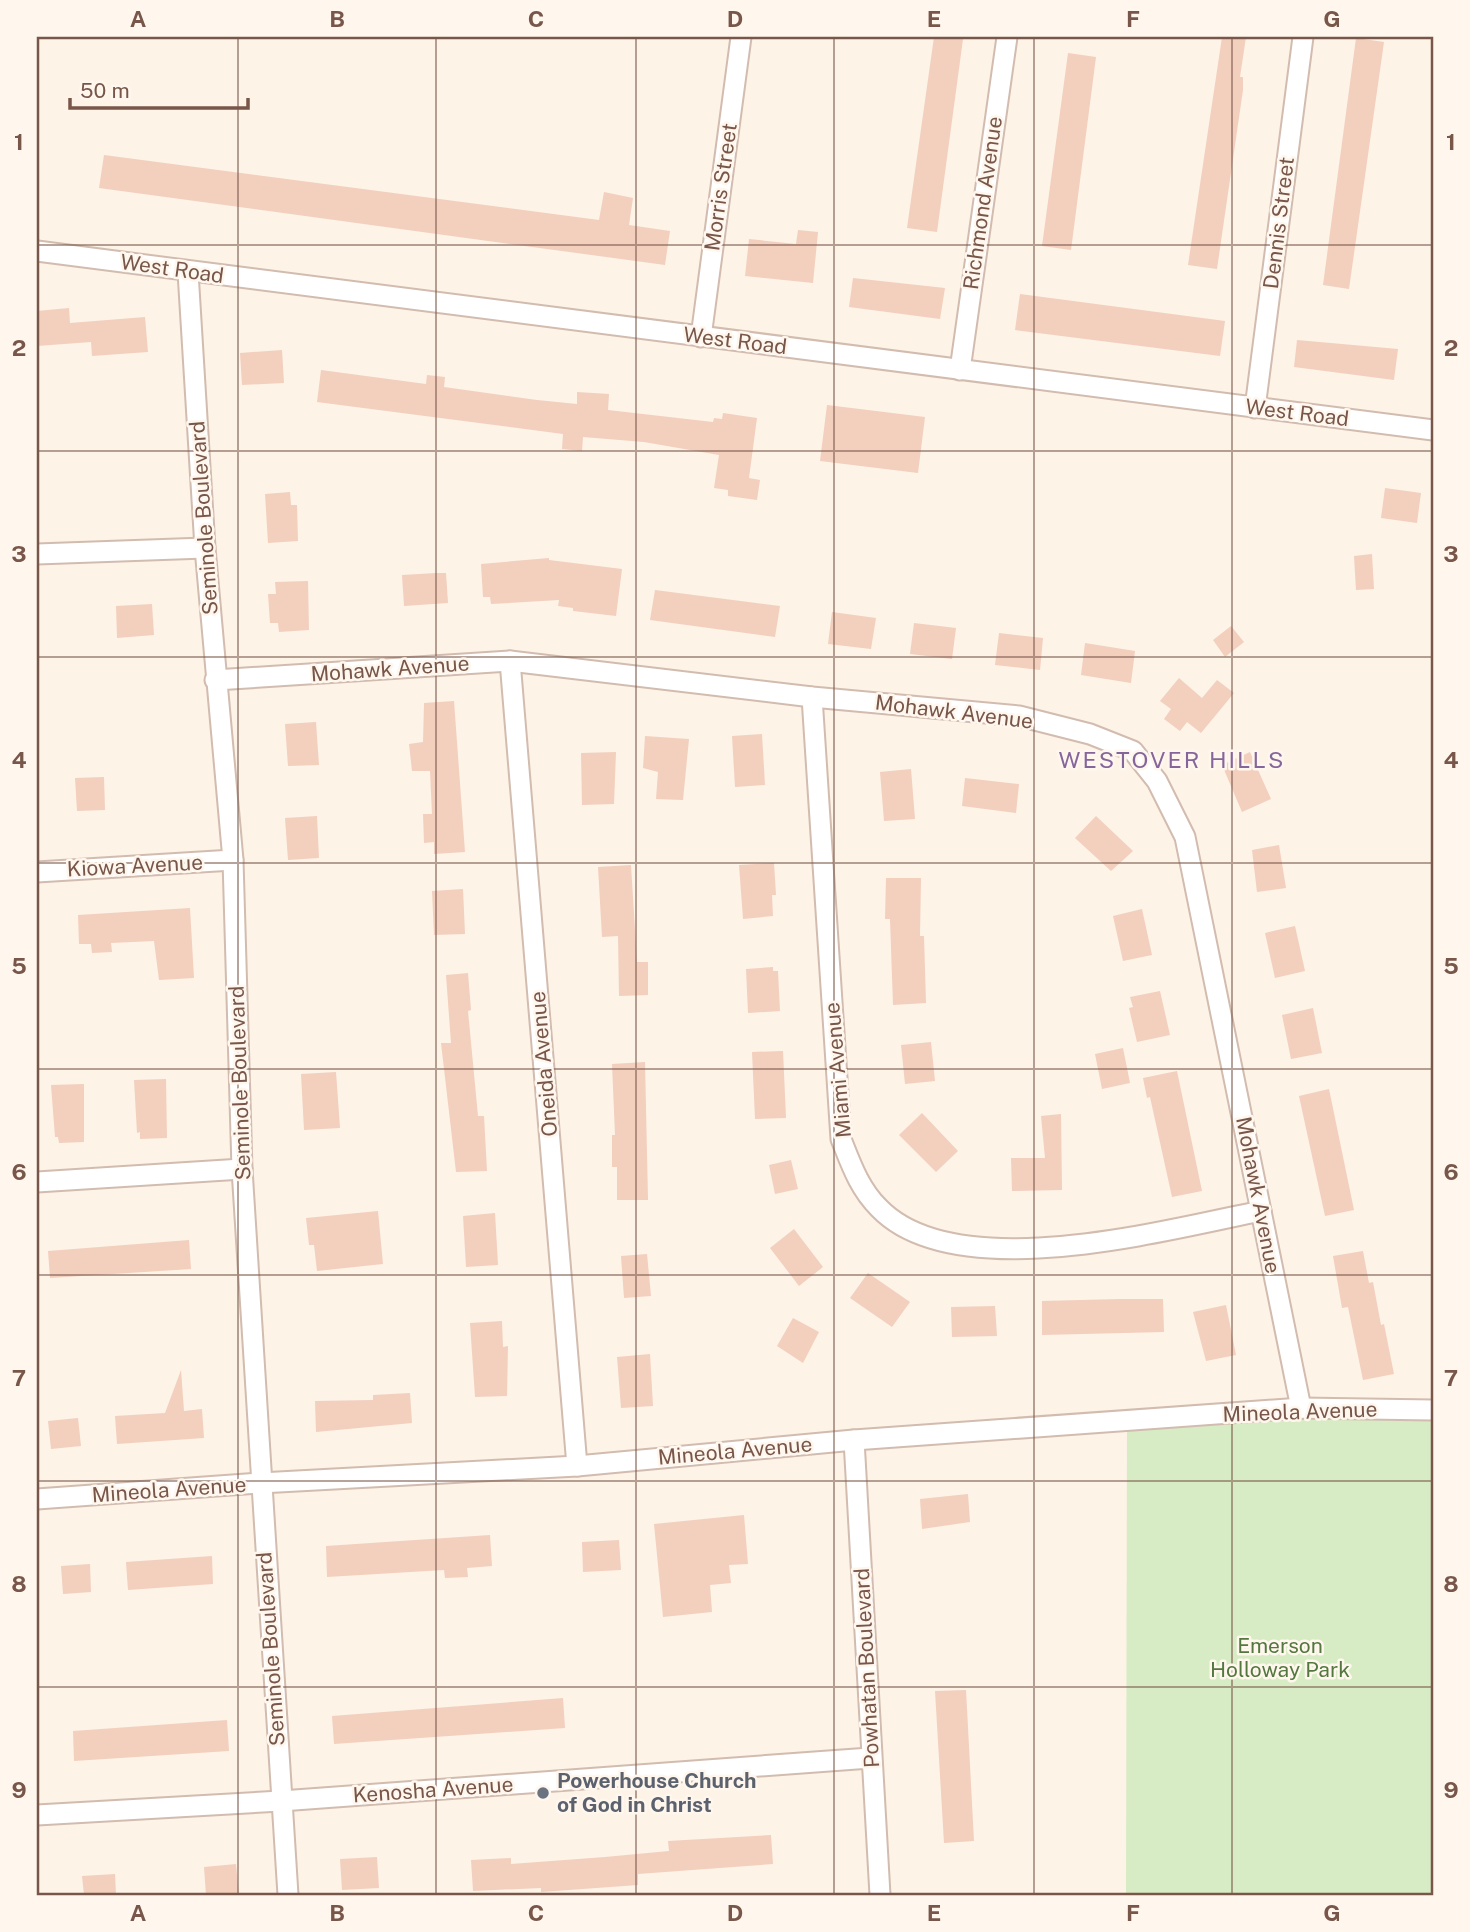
<svg xmlns="http://www.w3.org/2000/svg" width="1470" height="1932" font-family="'Public Sans',sans-serif">
<style>
.green{fill:#d7ebc4}
.building{fill:#f3cfbe}
.lines{fill:none;stroke-linecap:round;stroke-linejoin:round}
.street-casing{stroke:#d2bcaf;stroke-width:23}
.street{stroke:#fff;stroke-width:19}
.grid{fill:none;stroke:#78574a;stroke-width:2;stroke-opacity:0.55}
.worship-dot{fill:#6b7280;stroke:#fff7ee;stroke-width:2.5}
.labels{text-anchor:middle;stroke-width:5;stroke-linejoin:round;paint-order:stroke}
.street-label{font-size:21px;fill:#78574a;stroke:#fff7ee}
.park-label{font-size:21px;fill:#53783f;stroke:#fff7ee}
.worship-label{font-size:21px;font-weight:bold;fill:#5b616d;stroke:#fff7ee;text-anchor:start}
.neighbourhood-label{font-size:23px;letter-spacing:2px;fill:#85669b;stroke:#fff7ee}
.neatline{fill:none;stroke:#78574a;stroke-width:2.5}
.grid-label{font-size:23px;text-anchor:middle;font-weight:bold;fill:#78574a}
</style>
<rect width="100%" height="100%" fill="#fdf3e7"/>
<polygon class="green" points="1433,1412 1433,1895 1126,1895 1127,1421"/>
<g class="building">
<polygon points="934,37 963,39 937,232 907,228"/>
<polygon points="1222,37 1246,37 1240,77 1243,77 1243,90 1217,269 1188,265"/>
<polygon points="1356,38 1384,42 1349,289 1323,285"/>
<polygon points="1068,53 1096,57 1071,250 1042,246"/>
<polygon points="104,155 599,220 604,192 633,198 629,225 670,231 665,265 99,188"/>
<polygon points="798,230 818,232 813,283 745,276 749,239 796,244"/>
<polygon points="853,278 945,288 940,319 849,307"/>
<polygon points="1020,294 1225,321 1220,356 1015,330"/>
<polygon points="69,308 70,323 145,317 148,352 92,356 91,342 37,346 37,311"/>
<polygon points="1297,340 1398,349 1394,380 1294,367"/>
<polygon points="282,350 284,383 242,385 240,353"/>
<polygon points="321,370 426,384 427,375 445,377 444,387 537,400 577,404 577,392 609,394 608,410 713,422 714,418 722,419 723,413 757,418 749,478 760,480 757,500 728,496 728,490 714,488 719,455 644,442 583,437 582,451 562,449 563,434 317,402"/>
<polygon points="827,405 925,417 918,473 820,461"/>
<polygon points="1385,488 1421,493 1417,523 1381,518"/>
<polygon points="290,492 291,505 297,505 298,541 268,543 265,494"/>
<polygon points="1372,554 1374,589 1356,590 1354,556"/>
<polygon points="549,558 549,560 622,569 616,616 573,611 573,608 558,606 559,600 491,604 490,597 483,597 481,564"/>
<polygon points="436,573 446,573 448,603 404,606 402,575"/>
<polygon points="308,581 309,630 279,632 278,623 270,623 268,594 276,594 275,582"/>
<polygon points="655,590 780,606 775,637 650,620"/>
<polygon points="152,604 154,635 117,638 116,606"/>
<polygon points="832,612 876,618 871,649 828,644"/>
<polygon points="914,623 956,628 952,659 910,654"/>
<polygon points="1231,626 1244,642 1225,657 1213,640"/>
<polygon points="999,633 1043,638 1040,670 995,665"/>
<polygon points="1085,643 1135,651 1131,683 1081,675"/>
<polygon points="1179,678 1202,698 1217,680 1234,693 1201,733 1187,722 1180,731 1164,719 1171,709 1160,701"/>
<polygon points="454,701 465,852 434,854 434,842 424,843 423,814 432,814 430,771 412,771 409,744 423,742 424,703"/>
<polygon points="316,722 319,765 288,766 285,724"/>
<polygon points="762,734 765,785 735,787 732,736"/>
<polygon points="645,736 689,739 683,800 656,799 658,772 643,768"/>
<polygon points="616,752 614,804 582,805 581,753"/>
<polygon points="1250,752 1271,799 1242,812 1222,765"/>
<polygon points="911,769 915,819 884,821 880,772"/>
<polygon points="104,777 105,810 77,811 75,778"/>
<polygon points="965,778 1019,784 1016,813 962,806"/>
<polygon points="317,816 319,858 288,860 285,818"/>
<polygon points="1096,816 1133,851 1111,871 1075,838"/>
<polygon points="1279,845 1286,888 1257,892 1252,850"/>
<polygon points="774,863 776,895 772,895 773,916 743,919 739,865"/>
<polygon points="631,865 637,962 648,962 648,995 619,996 618,936 602,937 598,867"/>
<polygon points="886,878 921,878 920,936 924,936 926,1003 893,1005 890,919 885,919"/>
<polygon points="463,889 465,934 434,935 432,891"/>
<polygon points="190,908 194,978 159,980 154,941 111,943 112,952 92,953 91,944 79,944 78,915"/>
<polygon points="1142,909 1152,955 1123,961 1113,916"/>
<polygon points="1295,926 1305,971 1275,978 1265,933"/>
<polygon points="773,967 773,971 778,971 780,1011 748,1013 746,969"/>
<polygon points="468,973 471,1010 468,1011 478,1116 484,1116 487,1171 456,1172 441,1043 451,1043 446,975"/>
<polygon points="1160,991 1170,1035 1137,1042 1129,1008 1133,1007 1130,997"/>
<polygon points="1313,1008 1322,1053 1291,1059 1282,1015"/>
<polygon points="931,1042 935,1081 905,1084 901,1045"/>
<polygon points="1123,1048 1130,1083 1102,1089 1095,1054"/>
<polygon points="783,1051 786,1118 755,1119 752,1052"/>
<polygon points="645,1062 648,1200 617,1200 617,1167 612,1167 612,1135 615,1135 612,1064"/>
<polygon points="1177,1071 1202,1191 1172,1197 1150,1097 1147,1098 1143,1078"/>
<polygon points="336,1072 340,1128 304,1130 301,1074"/>
<polygon points="166,1079 167,1138 140,1139 140,1132 137,1133 134,1080"/>
<polygon points="84,1084 84,1142 59,1143 58,1137 55,1137 51,1085"/>
<polygon points="1329,1089 1354,1210 1325,1216 1299,1096"/>
<polygon points="922,1113 958,1151 936,1172 899,1135"/>
<polygon points="1061,1114 1062,1190 1012,1191 1011,1158 1045,1158 1041,1116"/>
<polygon points="791,1160 798,1189 775,1194 769,1165"/>
<polygon points="378,1211 383,1264 317,1271 314,1245 309,1245 306,1218"/>
<polygon points="495,1213 498,1265 466,1267 463,1216"/>
<polygon points="794,1229 823,1267 799,1286 770,1248"/>
<polygon points="189,1240 191,1269 50,1278 48,1251"/>
<polygon points="1363,1251 1369,1283 1373,1282 1381,1325 1384,1324 1394,1374 1363,1380 1348,1307 1342,1308 1333,1256"/>
<polygon points="647,1254 651,1296 624,1298 621,1256"/>
<polygon points="868,1273 910,1302 892,1327 850,1298"/>
<polygon points="1119,1299 1163,1299 1164,1332 1042,1335 1042,1301"/>
<polygon points="1226,1305 1236,1355 1206,1361 1193,1312"/>
<polygon points="995,1306 997,1336 952,1337 951,1307"/>
<polygon points="793,1318 819,1332 803,1363 777,1346"/>
<polygon points="502,1321 503,1347 508,1346 507,1396 475,1397 470,1323"/>
<polygon points="650,1354 653,1406 621,1408 617,1357"/>
<polygon points="181,1370 184,1411 202,1409 204,1438 117,1444 115,1416 165,1413"/>
<polygon points="410,1393 412,1423 316,1432 315,1401 373,1400 373,1395"/>
<polygon points="78,1418 81,1446 51,1449 48,1421"/>
<polygon points="968,1494 970,1522 922,1529 920,1499"/>
<polygon points="744,1515 748,1564 729,1565 731,1583 710,1585 712,1612 663,1617 654,1524"/>
<polygon points="490,1535 492,1566 467,1568 468,1577 445,1578 444,1570 327,1577 326,1546"/>
<polygon points="619,1540 621,1570 583,1572 582,1542"/>
<polygon points="212,1556 213,1584 128,1590 126,1562"/>
<polygon points="90,1564 91,1592 63,1594 61,1566"/>
<polygon points="966,1690 974,1841 944,1843 935,1691"/>
<polygon points="563,1698 565,1728 334,1744 332,1716"/>
<polygon points="227,1720 229,1751 74,1761 73,1731"/>
<polygon points="771,1835 773,1864 638,1874 638,1885 541,1892 541,1888 473,1891 471,1860 511,1858 511,1864 605,1857 669,1851 668,1841"/>
<polygon points="377,1857 379,1888 342,1890 340,1859"/>
<polygon points="236,1864 239,1895 206,1895 204,1867"/>
<polygon points="115,1874 116,1895 84,1895 82,1876"/>
</g>
<g class="lines">
<g class="street-casing">
<g id="street">
<polyline points="37,251 1433,430"/>
<polyline points="188,272 205,548 233,860 242,1169 288,1895"/>
<polyline points="701,337 741,37"/>
<polyline points="960,370 1007,37"/>
<polyline points="1255,408 1303,37"/>
<polyline points="37,554 205,548"/>
<polyline points="510,661 577,1466"/>
<polyline points="215,680 510,661 812,697 1019,716 1090,734 1133,751 1157,781 1185,837 1301,1408"/>
<path d="M812,697L841,1139C851,1164 859,1188 879,1208C955,1287 1166,1230 1261,1211"/>
<polyline points="37,872 233,860"/>
<polyline points="37,1182 242,1169"/>
<polyline points="854,1440 880,1895"/>
<polyline points="37,1499 260,1483 577,1466 854,1440 1301,1408 1433,1410"/>
<polyline points="37,1815 281,1801 870,1758"/>
</g>
</g>
<use href="#street" class="street"/>
</g>
<path class="grid" d="M238,37V1895M436,37V1895M636,37V1895M834,37V1895M1034,37V1895M1232,37V1895M37,245H1433M37,451H1433M37,657H1433M37,863H1433M37,1069H1433M37,1275H1433M37,1481H1433M37,1687H1433"/>
<circle class="worship-dot" cx="543" cy="1793" r="7"/>
<g class="labels">
<g class="street-label">
<text transform="translate(721 187) rotate(-82)" y="7">Morris Street</text>
<text transform="translate(983 203) rotate(-82)" y="7">Richmond Avenue</text>
<text transform="translate(1279 223) rotate(-83)" y="7">Dennis Street</text>
<text transform="translate(172 269) rotate(8)" y="7">West Road</text>
<text transform="translate(735 341) rotate(7)" y="7">West Road</text>
<text transform="translate(1297 413) rotate(7)" y="7">West Road</text>
<text transform="translate(204 518) rotate(-94)" y="7">Seminole Boulevard</text>
<text transform="translate(390 669) rotate(-4)" y="7">Mohawk Avenue</text>
<text transform="translate(954 712) rotate(7)" y="7">Mohawk Avenue</text>
<text transform="translate(135 866) rotate(-3)" y="7">Kiowa Avenue</text>
<text transform="translate(544 1064) rotate(-95)" y="7">Oneida Avenue</text>
<text transform="translate(838 1070) rotate(-95)" y="7">Miami Avenue</text>
<text transform="translate(240 1083) rotate(-92)" y="7">Seminole Boulevard</text>
<text transform="translate(1258 1195) rotate(79)" y="7">Mohawk Avenue</text>
<text transform="translate(1300 1412) rotate(-2)" y="7">Mineola Avenue</text>
<text transform="translate(735 1451) rotate(-5)" y="7">Mineola Avenue</text>
<text transform="translate(169 1490) rotate(-4)" y="7">Mineola Avenue</text>
<text transform="translate(271 1649) rotate(-94)" y="7">Seminole Boulevard</text>
<text transform="translate(867 1668) rotate(-93)" y="7">Powhatan Boulevard</text>
<text transform="translate(433 1790) rotate(-4)" y="7">Kenosha Avenue</text>
</g>
<g class="park-label">
<text x="1280" y="1653">Emerson<tspan x="1280" dy="24">Holloway Park</tspan></text>
</g>
<g class="worship-label">
<text x="557" y="1788">Powerhouse Church<tspan x="557" dy="24">of God in Christ</tspan></text>
</g>
<g class="neighbourhood-label">
<text x="1172" y="768">WESTOVER HILLS</text>
</g>
</g>
<rect width="1470" height="1932" fill="none" stroke="#fff7ee" stroke-width="77"/>
<path d="M70 98v10h178v-10" fill="none" stroke="#78574a" stroke-width="3.5"/>
<text x="80" y="98" font-size="21" fill="#78574a" stroke="#fff7ee" stroke-width="5" paint-order="stroke">50 m</text>
<rect x="38" y="38" width="1394" height="1856" class="neatline"/>
<g class="grid-label">
<text x="138" y="27">A</text>
<text x="337" y="27">B</text>
<text x="536" y="27">C</text>
<text x="735" y="27">D</text>
<text x="934" y="27">E</text>
<text x="1133" y="27">F</text>
<text x="1332" y="27">G</text>
<text x="19" y="150">1</text>
<text x="1451" y="150">1</text>
<text x="19" y="356">2</text>
<text x="1451" y="356">2</text>
<text x="19" y="562">3</text>
<text x="1451" y="562">3</text>
<text x="19" y="768">4</text>
<text x="1451" y="768">4</text>
<text x="19" y="974">5</text>
<text x="1451" y="974">5</text>
<text x="19" y="1180">6</text>
<text x="1451" y="1180">6</text>
<text x="19" y="1386">7</text>
<text x="1451" y="1386">7</text>
<text x="19" y="1592">8</text>
<text x="1451" y="1592">8</text>
<text x="19" y="1798">9</text>
<text x="1451" y="1798">9</text>
<text x="138" y="1921">A</text>
<text x="337" y="1921">B</text>
<text x="536" y="1921">C</text>
<text x="735" y="1921">D</text>
<text x="934" y="1921">E</text>
<text x="1133" y="1921">F</text>
<text x="1332" y="1921">G</text>
</g>
</svg>
